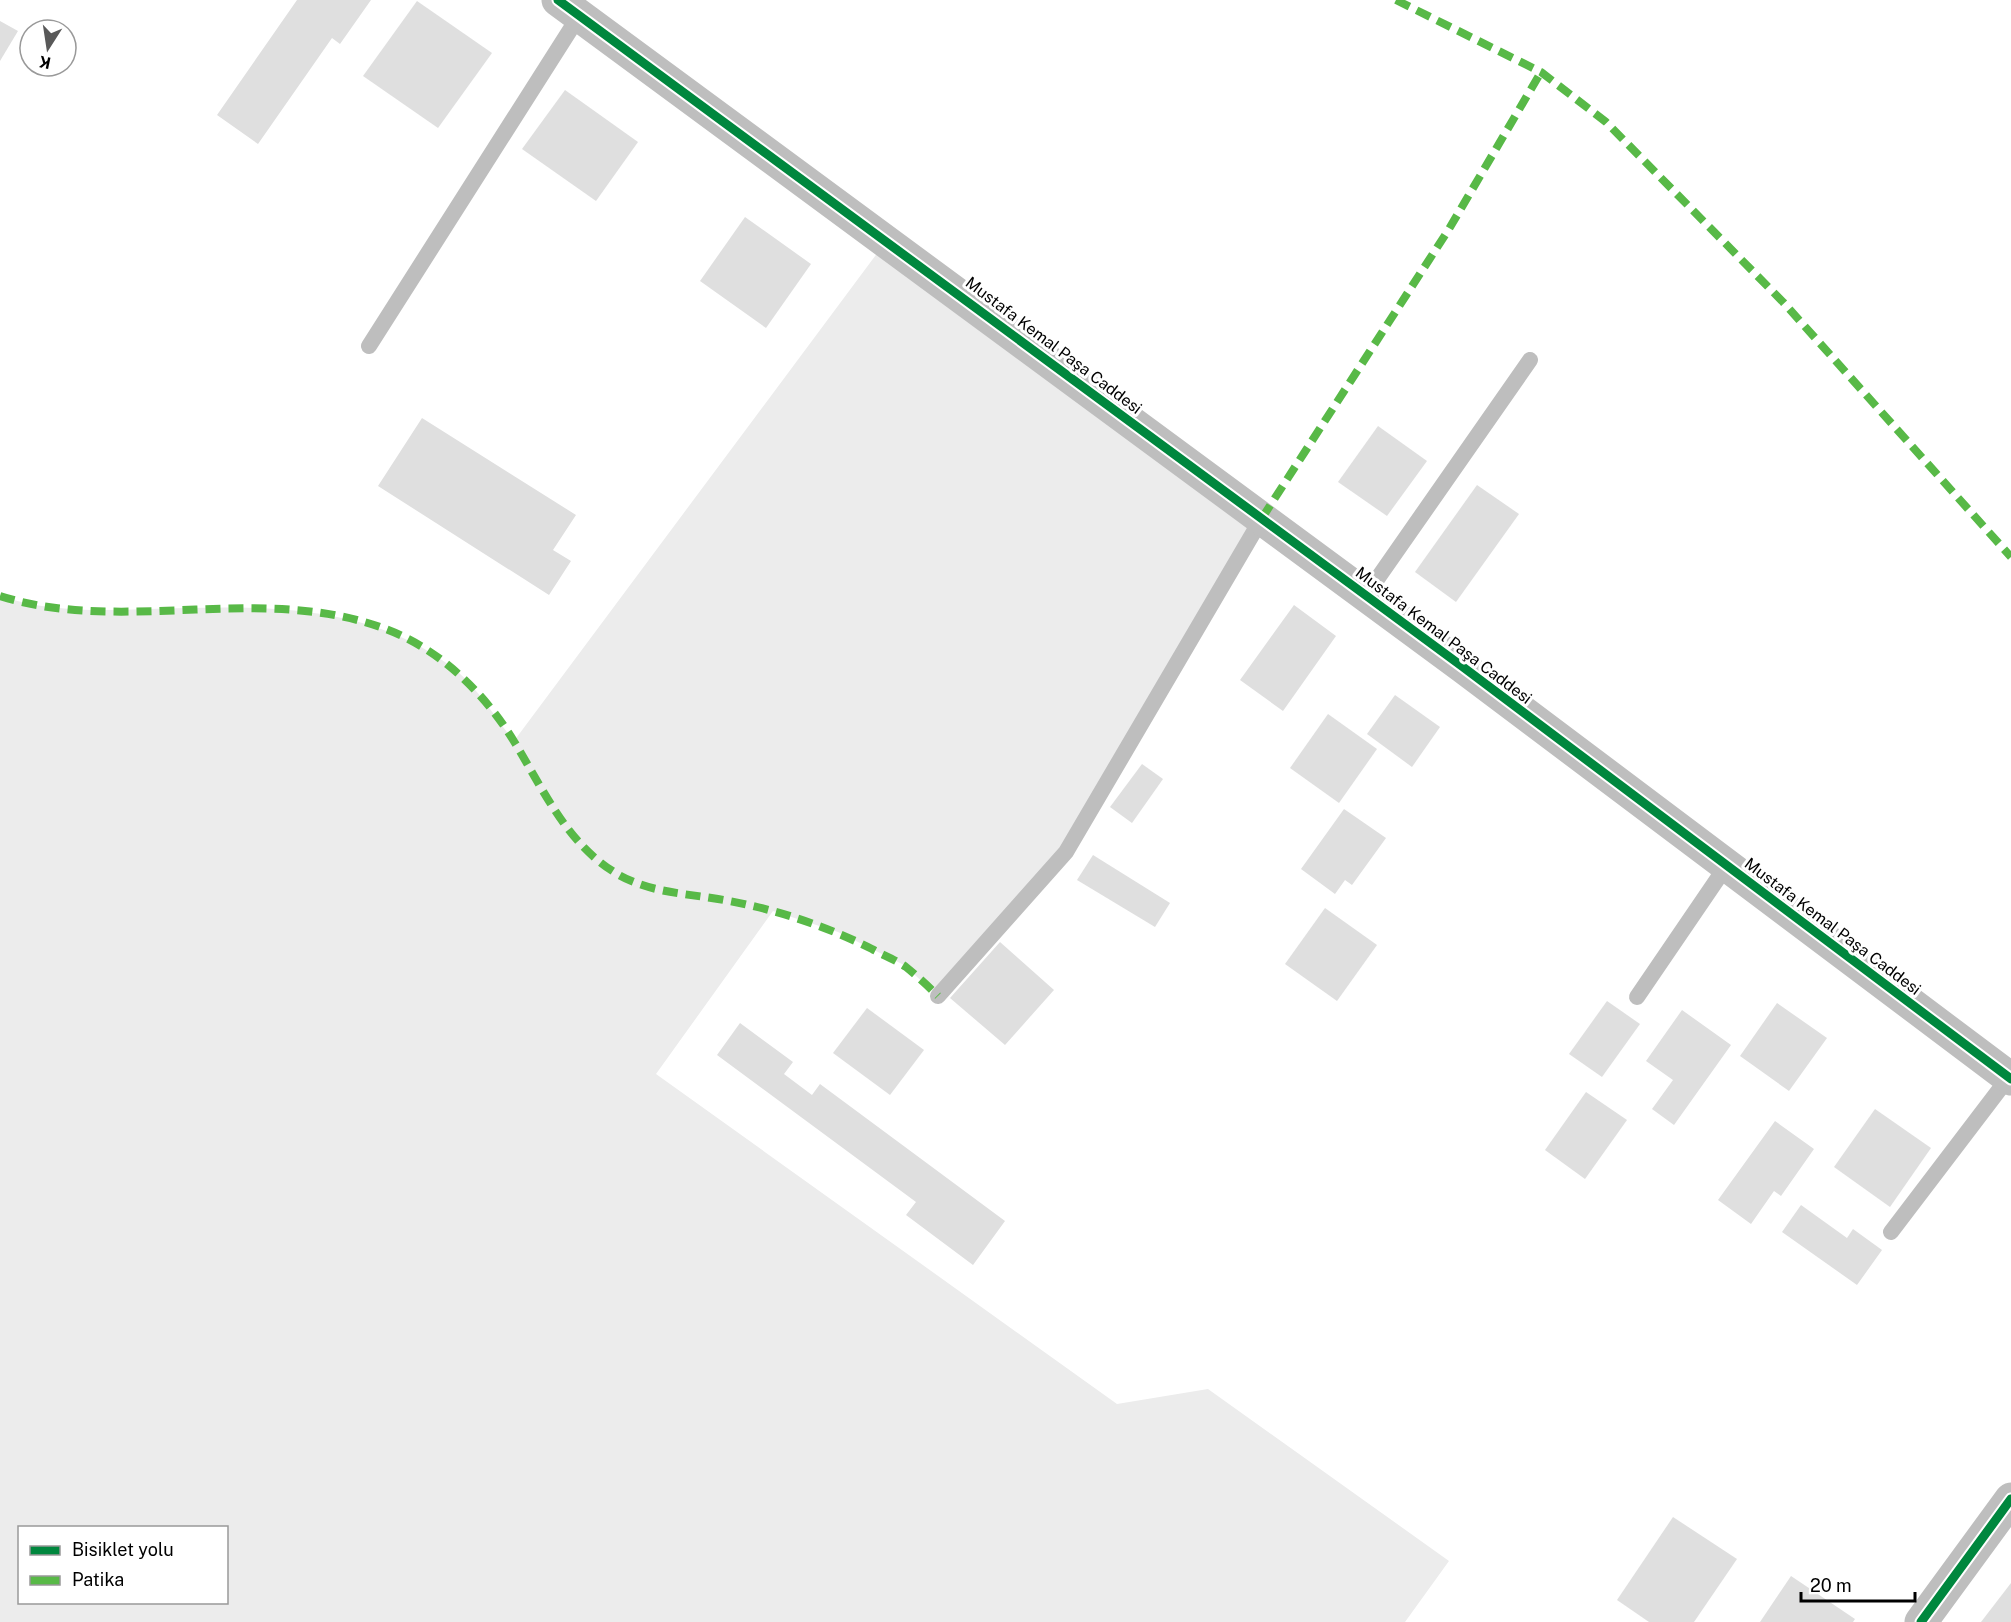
<svg xmlns="http://www.w3.org/2000/svg" width="2011" height="1622" font-family="'Public Sans',sans-serif">
<style>
.green{fill:#ececec;fill-rule:evenodd}
.building{fill:#dfdfdf}
.lines{fill:none;stroke-linecap:round;stroke-linejoin:round}
.service{stroke:#bebebe;stroke-width:16}
.minor{stroke:#bebebe;stroke-width:33}
.tertiary{stroke:#bebebe;stroke-width:33}
.quiet{stroke:#58b947;stroke-width:8;stroke-dasharray:15 8;stroke-linecap:butt}
.cycleway-casing{stroke:#fff;stroke-width:13}
.cycleway{stroke:#00873e;stroke-width:9}
.labels{text-anchor:middle;stroke-width:6;stroke-linejoin:round;paint-order:stroke}
.street-label{font-size:16px;fill:#000;stroke:#fff}
</style>
<rect width="100%" height="100%" fill="#fff"/>
<path class="green" d="M887,240L1262,518L1066,852L938,996L904,965L838,932L773,911L656,1074L1117,1404L1208,1389L1449,1561L1405,1622H0V596C48,612 98,611 148,609C255,606 369,600 457,671C480,691 495,718 514,741ZM20,1528H226V1602H20Z"/>
<g class="building">
<polygon points="297,0 371,0 340,44 332,38 258,144 217,115"/>
<polygon points="417,1 492,53 438,128 363,76"/>
<polygon points="0,21 18,31 0,61"/>
<polygon points="565,90 638,142 596,201 522,149"/>
<polygon points="745,217 811,264 766,328 700,281"/>
<polygon points="422,418 576,515 553,550 571,561 549,595 378,486"/>
<polygon points="1378,426 1427,461 1387,516 1338,482"/>
<polygon points="1477,485 1519,514 1456,602 1415,572"/>
<polygon points="1294,605 1336,636 1283,711 1240,680"/>
<polygon points="1395,695 1440,727 1412,767 1367,734"/>
<polygon points="1328,714 1377,749 1339,803 1290,768"/>
<polygon points="1142,764 1163,779 1132,823 1110,807"/>
<polygon points="1344,809 1386,838 1352,885 1345,880 1335,894 1301,869"/>
<polygon points="1093,855 1170,903 1155,927 1077,880"/>
<polygon points="1325,908 1377,945 1337,1001 1285,964"/>
<polygon points="1000,942 1054,990 1005,1045 950,998"/>
<polygon points="1607,1001 1640,1024 1602,1077 1569,1054"/>
<polygon points="1777,1003 1827,1038 1789,1091 1740,1056"/>
<polygon points="867,1008 924,1050 890,1095 833,1053"/>
<polygon points="1682,1010 1731,1045 1674,1125 1652,1109 1673,1080 1646,1061"/>
<polygon points="740,1023 793,1062 784,1074 812,1095 820,1084 1005,1221 973,1265 906,1215 916,1202 717,1055"/>
<polygon points="1586,1092 1627,1120 1585,1179 1545,1150"/>
<polygon points="1875,1109 1931,1148 1890,1207 1834,1167"/>
<polygon points="1775,1121 1814,1149 1781,1196 1774,1191 1751,1224 1718,1200"/>
<polygon points="1801,1205 1847,1238 1853,1229 1882,1250 1857,1285 1782,1232"/>
<polygon points="1673,1517 1737,1559 1694,1622 1649,1622 1617,1600"/>
<polygon points="1791,1576 1855,1619 1853,1622 1760,1622"/>
<polygon points="2011,1583 2011,1622 1981,1622"/>
</g>
<g class="lines">
<g class="service">
<polyline points="369,346 579,16"/>
<polyline points="1366,595 1530,360"/>
<polyline points="938,996 1066,852 1262,518"/>
<polyline points="1637,997 1727,865"/>
<polyline points="1891,1232 2009,1077"/>
</g>
<polyline class="minor" points="1921,1622 2011,1499"/>
<polyline class="tertiary" points="558,0 1463,667 2011,1079"/>
<g class="quiet">
<polyline points="1396,0 1541,72 1606,122 1783,302 2011,557"/>
<polyline points="1262,518 1449,229 1541,72"/>
<path d="M0,596C123,635 259,583 383,628C439,648 485,693 515,743C543,789 566,842 614,872C646,892 681,893 718,899C772,908 824,925 872,949C883,955 896,960 906,967C917,976 928,986 938,996"/>
</g>
<g class="cycleway-casing">
<g id="cycleway">
<polyline points="558,0 1463,667 2011,1079"/>
<polyline points="1921,1622 2011,1499"/>
</g>
</g>
<use href="#cycleway" class="cycleway"/>
</g>
<g class="labels">
<g class="street-label">
<text transform="translate(1054 345) rotate(37)" y="6">Mustafa Kemal Paşa Caddesi</text>
<text transform="translate(1444 635) rotate(37)" y="6">Mustafa Kemal Paşa Caddesi</text>
<text transform="translate(1833 926) rotate(37)" y="6">Mustafa Kemal Paşa Caddesi</text>
</g>
</g>
<rect x="18" y="1526" width="210" height="78" fill="#ffffff" stroke="#999999" stroke-width="1.5"/>
<rect x="30" y="1546" width="30" height="9" fill="#00873e" stroke="#999999" stroke-width="1.5"/>
<text x="72" y="1556" font-size="18" fill="#000000">Bisiklet yolu</text>
<rect x="30" y="1576" width="30" height="9" fill="#58b947" stroke="#999999" stroke-width="1.5"/>
<text x="72" y="1586" font-size="18" fill="#000000">Patika</text>
<g transform="translate(48 48) rotate(192)"><circle r="28" fill="#ffffff" stroke="#999999" stroke-width="1.5"/>
<path d="M0-4.5L10 22L0 15L-10 22Z" fill="#595959"/>
<text y="-9" font-size="16" font-weight="bold" text-anchor="middle" fill="#000000">K</text>
</g>
<path d="M1801 1592v9h114v-9" fill="none" stroke="#000000" stroke-width="3"/>
<text x="1810" y="1592" font-size="18" fill="#000000" stroke="#ffffff" stroke-width="4.5" paint-order="stroke">20 m</text>
</svg>
